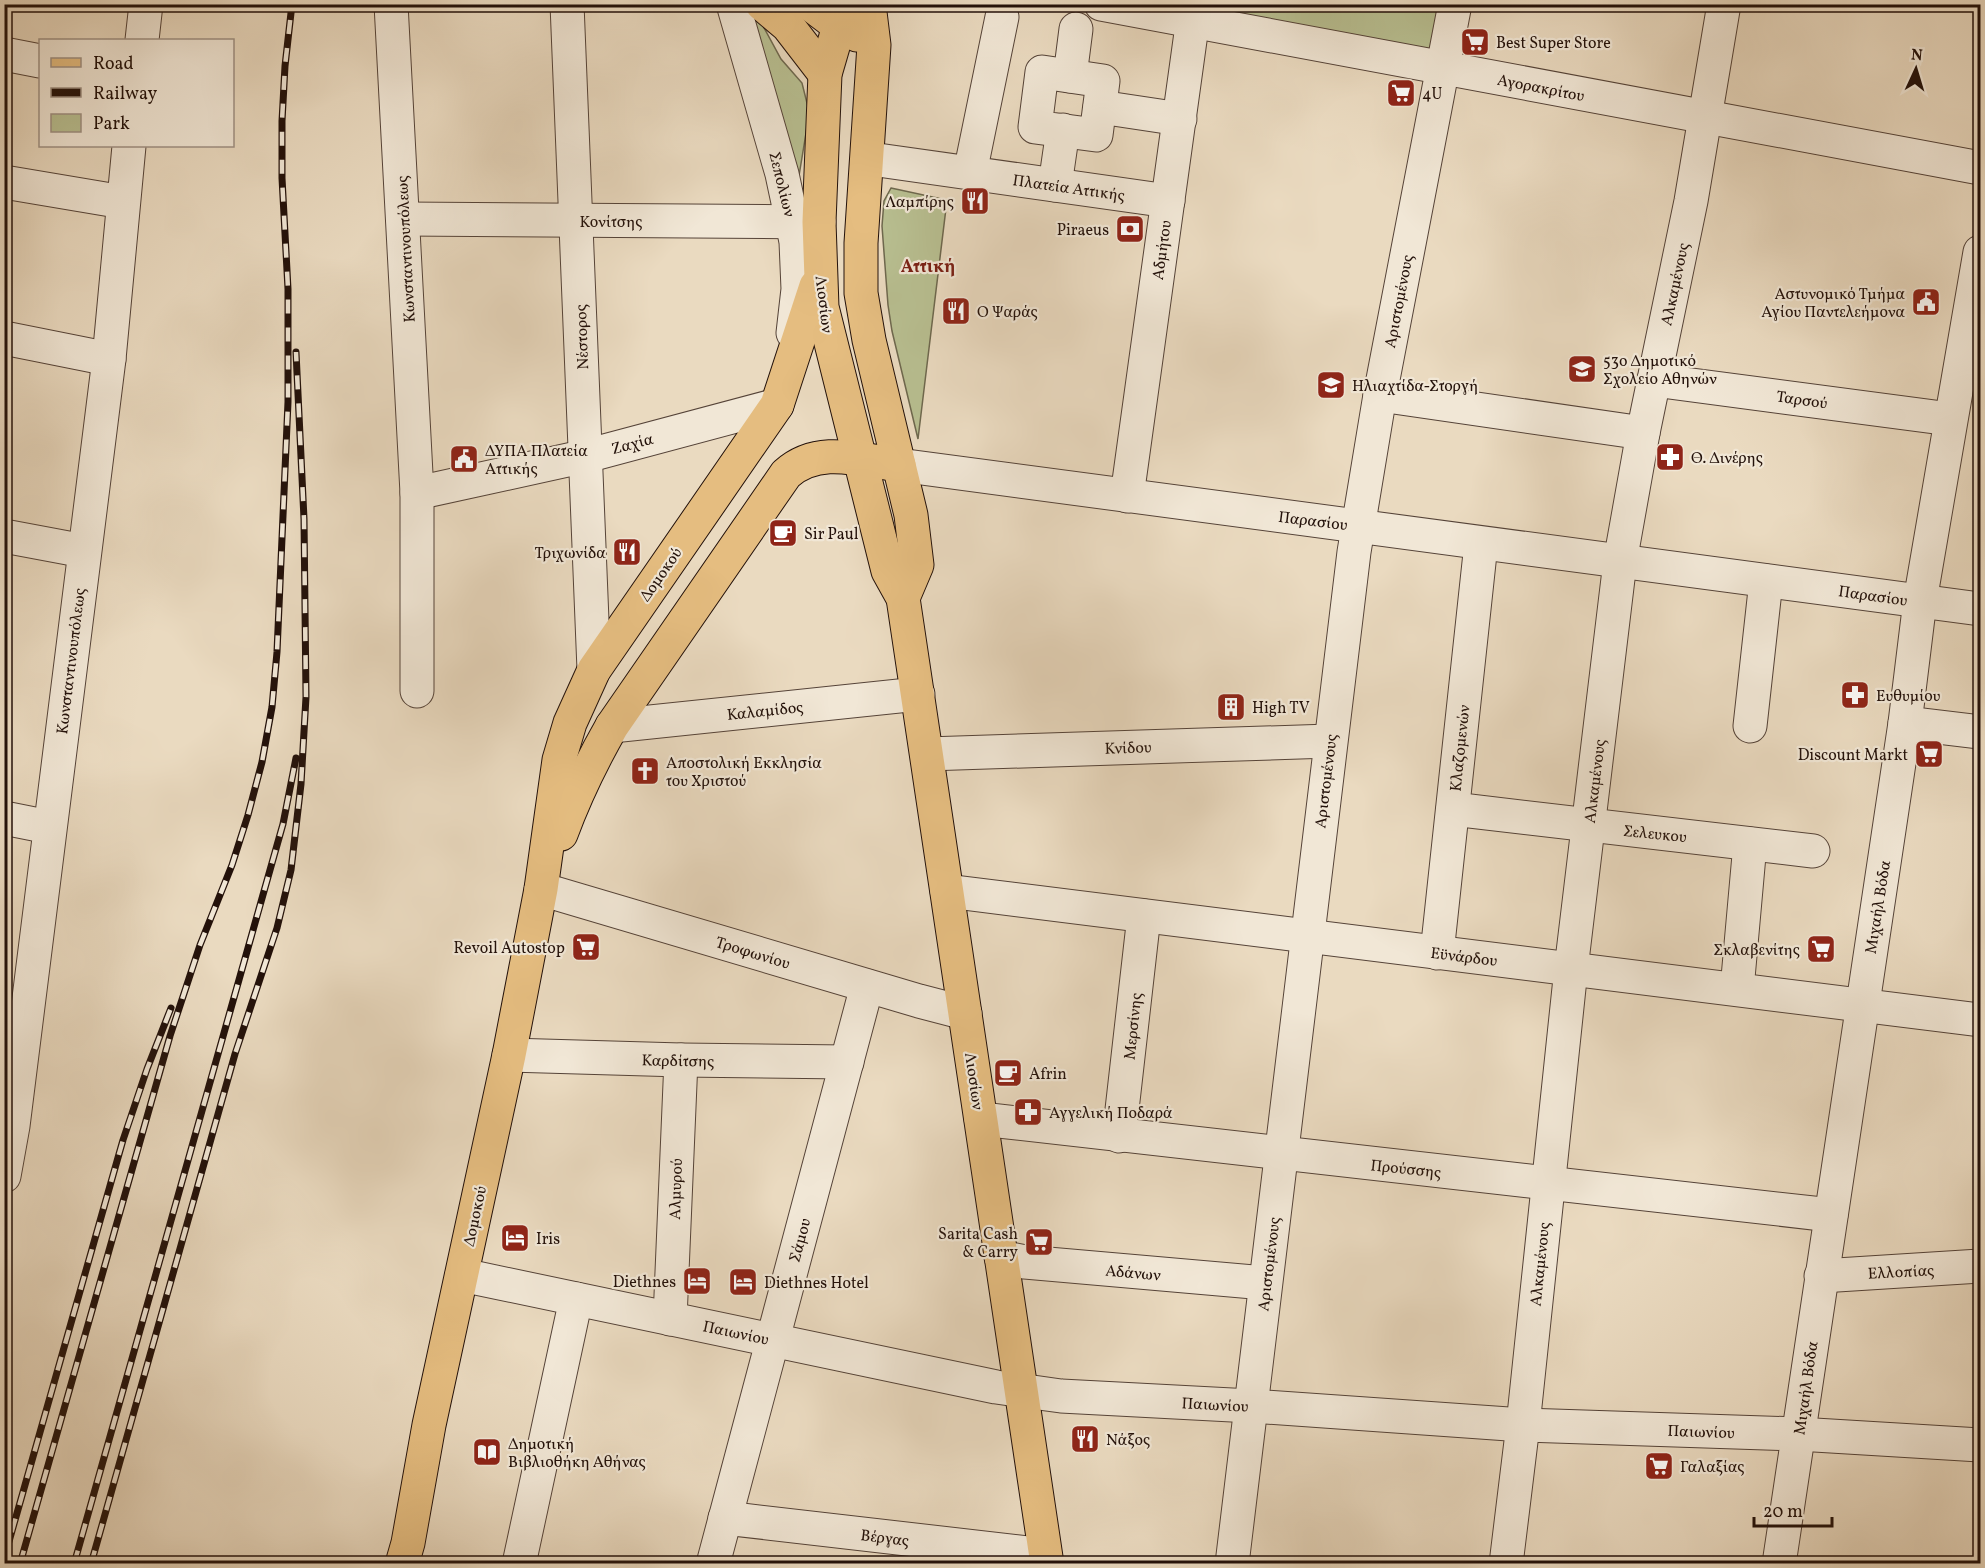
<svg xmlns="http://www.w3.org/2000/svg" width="1985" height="1568" font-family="Vollkorn,serif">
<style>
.green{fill:#b8bf91;stroke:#6e684e;stroke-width:1.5}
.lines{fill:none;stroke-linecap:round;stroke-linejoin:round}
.minor-casing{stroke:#554338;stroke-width:35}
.major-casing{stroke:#23110a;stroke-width:35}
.minor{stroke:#f1e7d6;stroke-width:33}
.major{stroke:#e5bd80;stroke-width:33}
.rail-casing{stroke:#23110a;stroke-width:7}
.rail{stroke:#f1e7d6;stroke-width:4.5;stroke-dasharray:14;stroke-linecap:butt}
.labels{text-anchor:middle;stroke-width:4.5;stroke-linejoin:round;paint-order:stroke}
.poi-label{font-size:16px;fill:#23110a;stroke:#f1e7d6;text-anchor:start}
.street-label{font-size:16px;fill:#23110a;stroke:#f1e7d6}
.neighbourhood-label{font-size:18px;font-weight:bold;fill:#7a1f14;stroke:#f1e7d6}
</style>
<rect width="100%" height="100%" fill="#eadac0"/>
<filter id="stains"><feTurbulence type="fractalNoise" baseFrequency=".00333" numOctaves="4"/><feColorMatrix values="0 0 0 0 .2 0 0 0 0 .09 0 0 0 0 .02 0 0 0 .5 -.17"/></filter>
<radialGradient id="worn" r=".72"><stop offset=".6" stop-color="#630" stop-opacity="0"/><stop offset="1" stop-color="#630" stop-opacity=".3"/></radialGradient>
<g class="green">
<polygon points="1216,4 1444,5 1436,53 1214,15"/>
<polygon points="744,5 763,26 781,59 802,83 808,107 807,127 796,194"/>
<polygon points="891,188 947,200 918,439 892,331 888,305 882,226 884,201"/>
</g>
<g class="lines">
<g class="minor-casing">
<g id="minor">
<polyline points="391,4 417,493 417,691"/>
<polyline points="567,4 594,670"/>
<polyline points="733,4 782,174 792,221 796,242 798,289 793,333"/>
<polyline points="1101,4 1980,168"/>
<polyline points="142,40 146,4"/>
<polyline points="4,54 40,61"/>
<polygon points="1042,72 1103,81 1096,135 1035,127"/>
<polyline points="1070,76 1076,29"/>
<polyline points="1100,107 1180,119"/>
<polyline points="878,160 1168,201"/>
<polyline points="970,173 1002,17"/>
<polyline points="4,182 123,202"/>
<polyline points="1055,185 1063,130"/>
<polyline points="403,219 819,222"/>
<polyline points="4,338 109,359"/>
<polyline points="1654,380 1950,419"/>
<polyline points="1380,395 1643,433"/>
<polyline points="899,465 1980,609"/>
<polyline points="417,493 586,456 777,405"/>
<polyline points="1127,496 1195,4"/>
<polyline points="4,536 84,551"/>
<polyline points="1905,723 1980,732"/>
<polyline points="612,726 918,694"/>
<polyline points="1750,726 1766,581"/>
<polyline points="927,754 1330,741"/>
<polyline points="1453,809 1813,851"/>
<polyline points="4,818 49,827"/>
<polyline points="541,889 919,1001 965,1013"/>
<polyline points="947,891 1980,1020"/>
<polyline points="1437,953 1481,544"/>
<polyline points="1737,989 1750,844"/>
<polyline points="509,1055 681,1060 847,1062"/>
<polyline points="981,1119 1831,1215"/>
<polyline points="1119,1136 1144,916"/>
<polyline points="4,1176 13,1126 109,359 129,146"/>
<polyline points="1001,1257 1025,1262 1265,1283"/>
<polyline points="462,1275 996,1387 1061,1396 1251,1406 1523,1425 1798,1434 1980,1445"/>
<polyline points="1821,1276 1980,1266"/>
<polyline points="670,1319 681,1060"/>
<polyline points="725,1518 1045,1555"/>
<polyline points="519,1564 576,1299"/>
<polyline points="713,1564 867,986"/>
<polyline points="1232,1564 1354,552 1380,395 1455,4"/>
<polyline points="1506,1564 1523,1425 1571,969 1620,562 1643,433 1691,201 1724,4"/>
<polyline points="1779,1564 1905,723 1920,601 1980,252"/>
</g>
</g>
<g class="major-casing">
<g id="major">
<polyline points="762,4 788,26 825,74"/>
<polyline points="810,4 839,26 857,35"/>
<polyline points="852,4 839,26 825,74 819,222 822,307 888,571 903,598 1047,1564"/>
<polyline points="869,4 874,45 861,243 861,293 869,340 911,515 917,565 903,598"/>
<path d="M561,834C575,796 592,761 612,726L786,474C818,445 860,460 899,465"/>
<polyline points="402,1564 408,1543 429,1425 509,1055 541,889 559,760 570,723 594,670 777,405 816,286"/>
</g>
</g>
<use href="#minor" class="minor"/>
<use href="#major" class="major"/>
<g class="rail-casing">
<g id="rail">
<polyline points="4,1559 123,1140 147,1069 171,1008"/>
<polyline points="20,1564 170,1036 200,945 232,865 248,815 262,762 272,707 277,652 288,402 288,289 282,178 282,121 285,66 292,4"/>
<polyline points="74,1564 283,824 296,758"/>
<polyline points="91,1564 235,1054 277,928 291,870 301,784 306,697 304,519 296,352"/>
</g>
</g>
<use href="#rail" class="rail"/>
</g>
<defs>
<g id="supermarket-square" transform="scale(1.5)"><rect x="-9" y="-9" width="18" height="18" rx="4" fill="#8f2418" stroke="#f1e7d6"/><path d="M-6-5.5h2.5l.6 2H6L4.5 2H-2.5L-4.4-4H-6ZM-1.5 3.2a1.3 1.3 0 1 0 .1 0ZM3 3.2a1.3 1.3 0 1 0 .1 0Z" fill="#fff"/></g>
<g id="restaurant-square" transform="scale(1.5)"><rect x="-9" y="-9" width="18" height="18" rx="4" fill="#8f2418" stroke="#f1e7d6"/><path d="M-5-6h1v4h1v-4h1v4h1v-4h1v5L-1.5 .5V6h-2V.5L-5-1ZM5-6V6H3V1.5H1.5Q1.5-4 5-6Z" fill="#fff"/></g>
<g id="bank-square" transform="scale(1.5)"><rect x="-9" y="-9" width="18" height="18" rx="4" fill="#8f2418" stroke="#f1e7d6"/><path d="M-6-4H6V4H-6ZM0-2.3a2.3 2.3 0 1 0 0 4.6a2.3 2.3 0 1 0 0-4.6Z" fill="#fff"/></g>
<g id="civic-square" transform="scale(1.5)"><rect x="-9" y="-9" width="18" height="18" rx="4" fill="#8f2418" stroke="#f1e7d6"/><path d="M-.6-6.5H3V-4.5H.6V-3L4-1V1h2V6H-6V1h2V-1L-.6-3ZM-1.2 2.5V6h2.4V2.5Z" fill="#fff"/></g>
<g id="school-square" transform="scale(1.5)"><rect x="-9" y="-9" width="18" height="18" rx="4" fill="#8f2418" stroke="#f1e7d6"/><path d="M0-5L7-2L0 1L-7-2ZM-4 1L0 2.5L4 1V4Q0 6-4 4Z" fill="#fff"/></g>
<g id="pharmacy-square" transform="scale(1.5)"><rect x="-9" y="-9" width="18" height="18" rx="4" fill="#8f2418" stroke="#f1e7d6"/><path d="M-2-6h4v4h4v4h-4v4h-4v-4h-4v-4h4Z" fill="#fff"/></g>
<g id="cafe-square" transform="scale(1.5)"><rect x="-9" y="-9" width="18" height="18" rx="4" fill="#8f2418" stroke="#f1e7d6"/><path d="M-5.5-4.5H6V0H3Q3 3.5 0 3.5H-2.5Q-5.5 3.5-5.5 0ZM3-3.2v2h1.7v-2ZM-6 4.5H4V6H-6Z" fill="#fff"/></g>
<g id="building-square" transform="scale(1.5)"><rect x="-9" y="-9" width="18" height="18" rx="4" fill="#8f2418" stroke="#f1e7d6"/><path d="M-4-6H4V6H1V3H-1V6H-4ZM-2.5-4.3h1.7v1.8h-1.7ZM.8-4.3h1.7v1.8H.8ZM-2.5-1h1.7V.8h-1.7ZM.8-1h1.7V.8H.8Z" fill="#fff"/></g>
<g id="church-square" transform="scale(1.5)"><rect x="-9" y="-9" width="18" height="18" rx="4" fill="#8f2418" stroke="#f1e7d6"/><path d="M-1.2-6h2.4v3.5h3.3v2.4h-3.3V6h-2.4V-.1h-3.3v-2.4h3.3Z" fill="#fff"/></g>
<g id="hotel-square" transform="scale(1.5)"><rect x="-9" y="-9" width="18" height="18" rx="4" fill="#8f2418" stroke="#f1e7d6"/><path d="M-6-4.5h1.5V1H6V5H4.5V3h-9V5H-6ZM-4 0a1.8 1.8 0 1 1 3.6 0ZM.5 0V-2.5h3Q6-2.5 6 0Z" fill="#fff"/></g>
<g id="library-square" transform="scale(1.5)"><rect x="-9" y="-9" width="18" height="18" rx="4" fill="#8f2418" stroke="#f1e7d6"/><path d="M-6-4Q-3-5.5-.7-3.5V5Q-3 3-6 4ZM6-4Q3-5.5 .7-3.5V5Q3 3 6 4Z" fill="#fff"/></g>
</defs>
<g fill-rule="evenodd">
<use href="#supermarket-square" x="1475" y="42"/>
<use href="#supermarket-square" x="1401" y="93"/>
<use href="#restaurant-square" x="975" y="201"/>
<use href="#bank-square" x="1130" y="229"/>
<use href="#civic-square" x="1926" y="302"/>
<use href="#restaurant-square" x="956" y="311"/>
<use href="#school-square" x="1582" y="369"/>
<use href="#school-square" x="1331" y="385"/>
<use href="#pharmacy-square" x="1670" y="457"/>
<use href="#civic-square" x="464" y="459"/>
<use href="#cafe-square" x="783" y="533"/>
<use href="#restaurant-square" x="627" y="552"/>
<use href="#pharmacy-square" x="1855" y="695"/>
<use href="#building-square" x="1231" y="707"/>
<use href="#supermarket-square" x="1929" y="754"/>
<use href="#church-square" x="645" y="771"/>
<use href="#supermarket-square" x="586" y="947"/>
<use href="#supermarket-square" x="1821" y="949"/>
<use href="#cafe-square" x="1008" y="1073"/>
<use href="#pharmacy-square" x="1028" y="1112"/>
<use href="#hotel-square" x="515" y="1238"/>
<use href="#supermarket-square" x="1039" y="1242"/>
<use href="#hotel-square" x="697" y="1281"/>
<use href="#hotel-square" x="743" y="1282"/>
<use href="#restaurant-square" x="1085" y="1439"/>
<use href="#library-square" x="487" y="1452"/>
<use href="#supermarket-square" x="1659" y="1466"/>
</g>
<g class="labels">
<g class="poi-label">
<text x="1496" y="48">Best Super Store</text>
<text x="1422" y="99">4U</text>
<text x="954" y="207" text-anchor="end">Λαμπίρης</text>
<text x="1109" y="235" text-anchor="end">Piraeus</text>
<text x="1905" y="299" text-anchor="end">Αστυνομικό Τμήμα<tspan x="1905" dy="18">Αγίου Παντελεήμονα</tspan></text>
<text x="977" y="317">Ο Ψαράς</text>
<text x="1603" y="366">53ο Δημοτικό<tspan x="1603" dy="18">Σχολείο Αθηνών</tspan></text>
<text x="1352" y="391">Ηλιαχτίδα-Στοργή</text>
<text x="485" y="456">ΔΥΠΑ Πλατεία<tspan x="485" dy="18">Αττικής</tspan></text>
<text x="1691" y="463">Θ. Δινέρης</text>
<text x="804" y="539">Sir Paul</text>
<text x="606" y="558" text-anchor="end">Τριχωνίδα</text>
<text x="1876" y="701">Ευθυμίου</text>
<text x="1252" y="713">High TV</text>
<text x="1908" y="760" text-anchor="end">Discount Markt</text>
<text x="666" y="768">Αποστολική Εκκλησία<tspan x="666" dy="18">του Χριστού</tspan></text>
<text x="565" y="953" text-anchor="end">Revoil Autostop</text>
<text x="1800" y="955" text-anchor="end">Σκλαβενίτης</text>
<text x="1029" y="1079">Afrin</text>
<text x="1049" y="1118">Αγγελική Ποδαρά</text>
<text x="1018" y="1239" text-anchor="end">Sarita Cash<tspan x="1018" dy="18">&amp; Carry</tspan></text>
<text x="536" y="1244">Iris</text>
<text x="676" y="1287" text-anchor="end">Diethnes</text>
<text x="764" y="1288">Diethnes Hotel</text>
<text x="1106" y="1445">Νάξος</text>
<text x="508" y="1449">Δημοτική<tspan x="508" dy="18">Βιβλιοθήκη Αθήνας</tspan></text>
<text x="1680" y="1472">Γαλαξίας</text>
</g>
<g class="street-label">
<text transform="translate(1541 87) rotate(11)" y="6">Αγορακρίτου</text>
<text transform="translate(783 184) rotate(76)" y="6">Σεπολίων</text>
<text transform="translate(1069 187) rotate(8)" y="6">Πλατεία Αττικής</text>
<text x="611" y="227">Κονίτσης</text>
<text transform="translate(405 249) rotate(-93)" y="6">Κωνσταντινουπόλεως</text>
<text transform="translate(1161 250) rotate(-82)" y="6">Αδμήτου</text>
<text transform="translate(1674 284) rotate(-78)" y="6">Αλκαμένους</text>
<text transform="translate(1398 301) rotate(-79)" y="6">Αριστομένους</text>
<text transform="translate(825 304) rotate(83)" y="6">Λιοσίων</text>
<text transform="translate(581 337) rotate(-92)" y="6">Νέστορος</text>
<text transform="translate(1802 399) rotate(8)" y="6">Ταρσού</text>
<text transform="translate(632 443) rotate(-15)" y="6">Ζαχία</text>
<text transform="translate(1313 520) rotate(7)" y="6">Παρασίου</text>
<text transform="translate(660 574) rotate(-55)" y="6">Δομοκού</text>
<text transform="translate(1873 595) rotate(8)" y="6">Παρασίου</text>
<text transform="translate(70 661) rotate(-83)" y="6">Κωνσταντινουπόλεως</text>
<text transform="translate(765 710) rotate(-6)" y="6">Καλαμίδος</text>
<text transform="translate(1128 747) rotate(-2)" y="6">Κνίδου</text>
<text transform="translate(1459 748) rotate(-84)" y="6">Κλαζομενών</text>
<text transform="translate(1325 781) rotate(-83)" y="6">Αριστομένους</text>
<text transform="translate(1594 781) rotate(-83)" y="6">Αλκαμένους</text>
<text transform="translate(1655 833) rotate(6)" y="6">Σελευκου</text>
<text transform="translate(1877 907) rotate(-81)" y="6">Μιχαήλ Βόδα</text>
<text transform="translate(753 952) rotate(17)" y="6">Τροφωνίου</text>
<text transform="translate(1464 956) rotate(7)" y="6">Εϋνάρδου</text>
<text transform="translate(1132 1026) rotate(-84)" y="6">Μερσίνης</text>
<text transform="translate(678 1060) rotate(1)" y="6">Καρδίτσης</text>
<text transform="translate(975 1081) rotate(82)" y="6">Λιοσίων</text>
<text transform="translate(1406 1168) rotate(6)" y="6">Προύσσης</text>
<text transform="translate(675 1189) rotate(-88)" y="6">Αλμυρού</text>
<text transform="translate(474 1216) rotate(-78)" y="6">Δομοκού</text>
<text transform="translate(799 1240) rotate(-75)" y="6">Σάμου</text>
<text transform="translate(1268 1264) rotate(-83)" y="6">Αριστομένους</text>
<text transform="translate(1539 1264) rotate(-84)" y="6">Αλκαμένους</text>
<text transform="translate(1901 1271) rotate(-3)" y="6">Ελλοπίας</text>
<text transform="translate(1133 1272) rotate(5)" y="6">Αδάνων</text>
<text transform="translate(736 1332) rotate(12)" y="6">Παιωνίου</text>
<text transform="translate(1805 1388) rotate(-82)" y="6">Μιχαήλ Βόδα</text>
<text transform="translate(1215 1404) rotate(3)" y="6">Παιωνίου</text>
<text transform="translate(1701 1431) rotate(2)" y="6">Παιωνίου</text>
<text transform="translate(885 1537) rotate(7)" y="6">Βέργας</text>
</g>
<g class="neighbourhood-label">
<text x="928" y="272">Αττική</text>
</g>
</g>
<rect width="1985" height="1568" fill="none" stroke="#eadac0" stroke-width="24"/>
<rect x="6" y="6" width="1973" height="1556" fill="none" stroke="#23110a" stroke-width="3"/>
<rect x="12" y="12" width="1961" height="1544" fill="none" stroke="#23110a" stroke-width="1.5"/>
<rect x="39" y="39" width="195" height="108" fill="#f1e7d6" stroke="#9f9184" stroke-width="1.5"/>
<rect x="51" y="58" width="30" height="9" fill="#e5bd80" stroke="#9f9184" stroke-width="1.5"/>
<text x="93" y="69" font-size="18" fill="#23110a">Road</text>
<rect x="51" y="88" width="30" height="9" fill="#23110a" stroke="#9f9184" stroke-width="1.5"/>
<text x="93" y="99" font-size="18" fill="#23110a">Railway</text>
<rect x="51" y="114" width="30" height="18" fill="#b8bf91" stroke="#9f9184" stroke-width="1.5"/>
<text x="93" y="129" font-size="18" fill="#23110a">Park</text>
<g transform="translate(1916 69) rotate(4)" stroke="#f1e7d6" stroke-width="4.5" paint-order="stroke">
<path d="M0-4.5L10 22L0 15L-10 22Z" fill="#23110a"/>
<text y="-9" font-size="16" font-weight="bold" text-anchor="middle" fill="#23110a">N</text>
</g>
<path d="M1754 1517v9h78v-9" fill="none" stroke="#23110a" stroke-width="3"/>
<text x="1763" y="1517" font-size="18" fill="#23110a" stroke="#f1e7d6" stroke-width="4.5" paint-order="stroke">20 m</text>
<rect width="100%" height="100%" filter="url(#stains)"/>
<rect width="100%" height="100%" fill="url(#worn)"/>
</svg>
